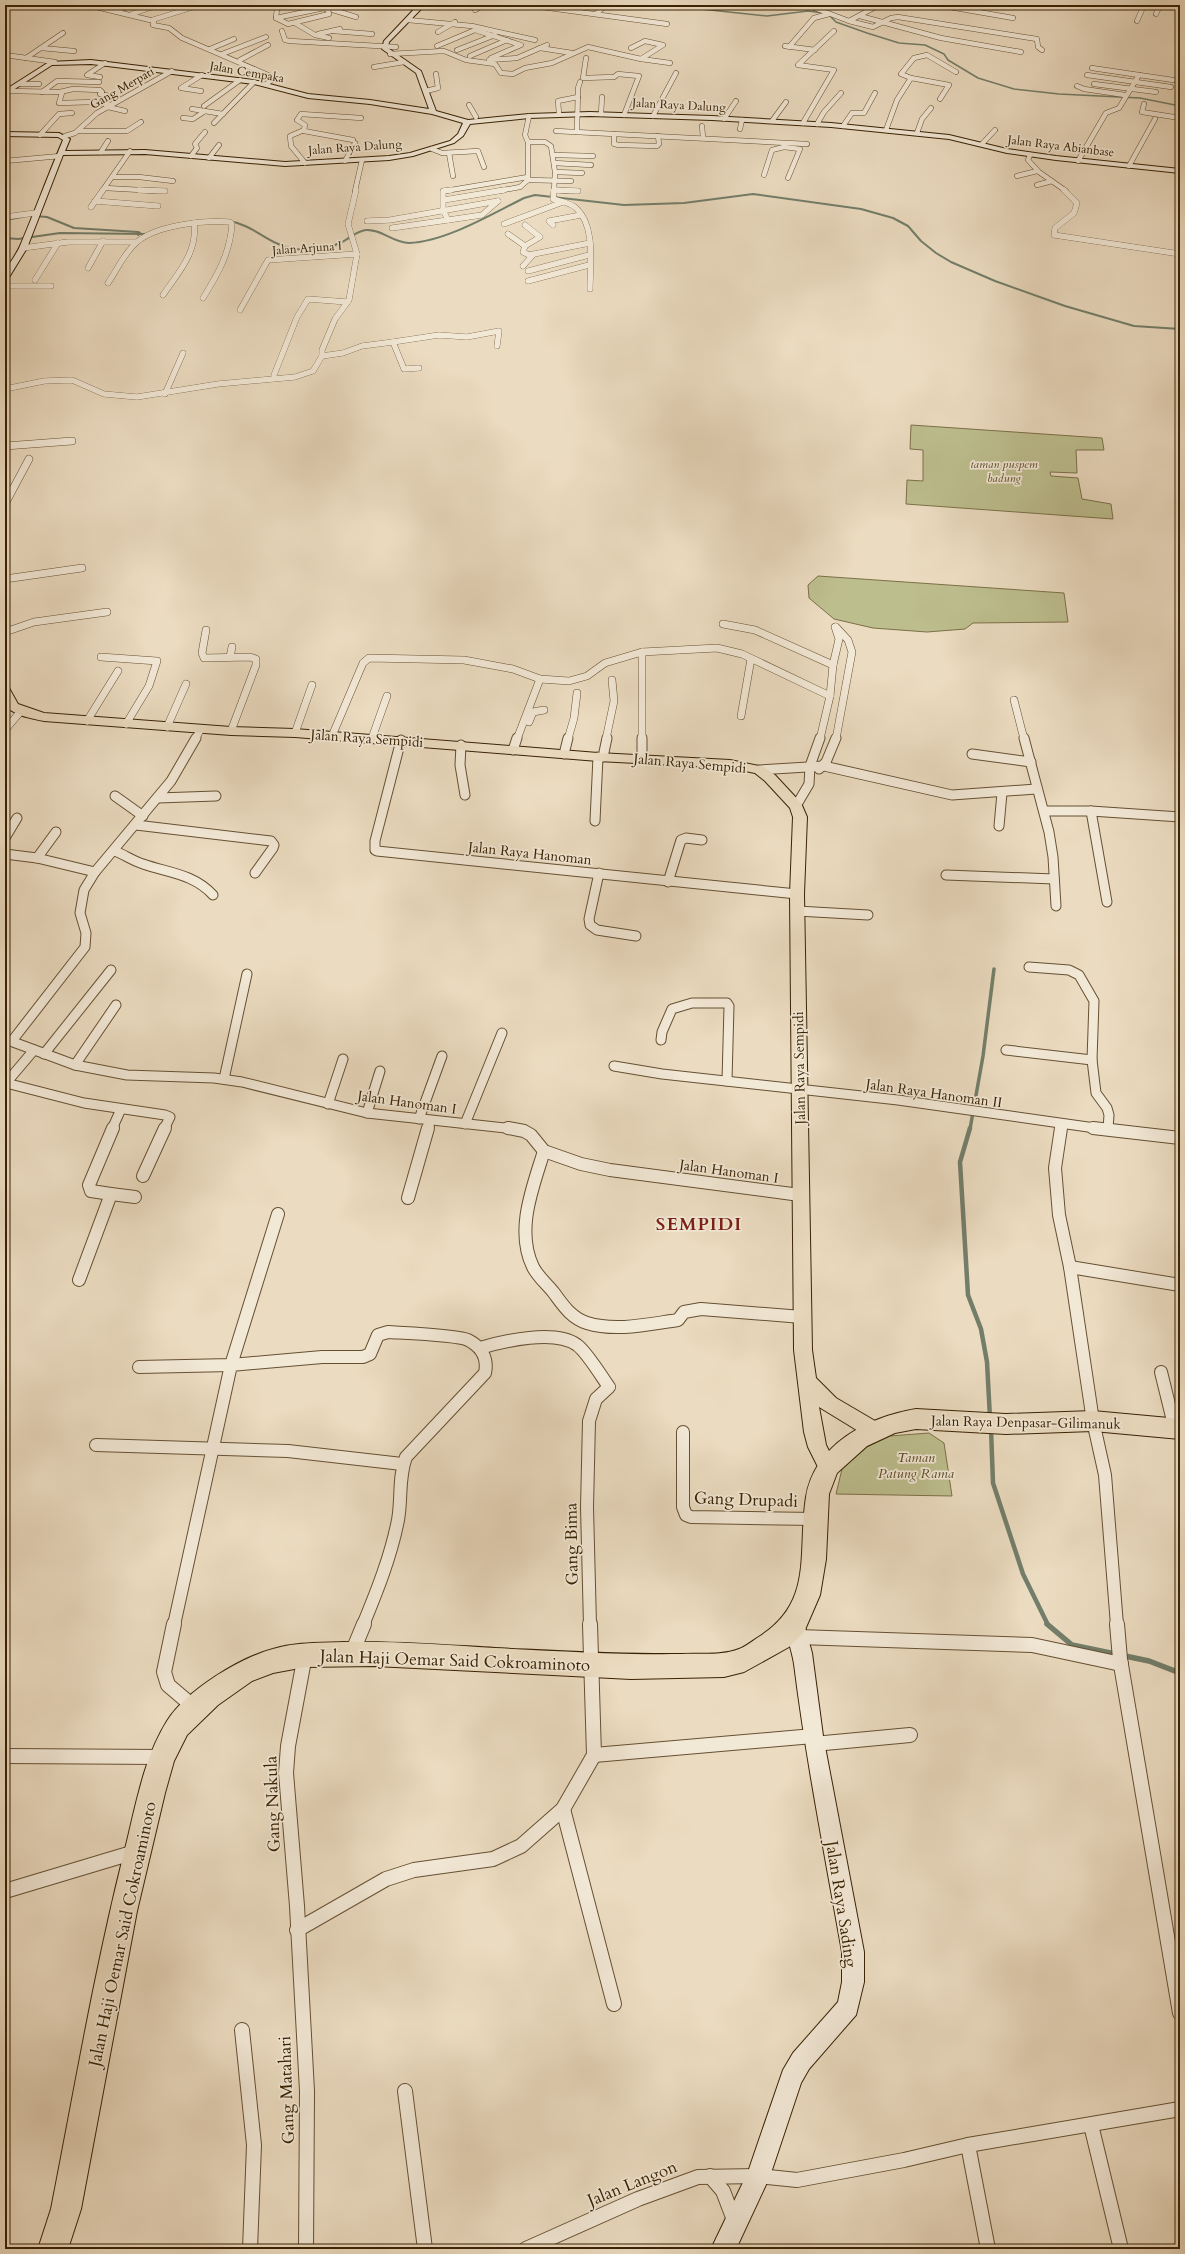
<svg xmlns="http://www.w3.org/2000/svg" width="1185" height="2254" font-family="Cardo,serif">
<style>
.green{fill:#bdbe8e;stroke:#7b7048}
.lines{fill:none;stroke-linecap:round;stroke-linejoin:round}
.stream-far4{stroke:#737e6a;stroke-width:1.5}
.stream-far3{stroke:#737e6a;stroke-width:2}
.stream-far2{stroke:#737e6a;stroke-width:3.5}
.stream-far1{stroke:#737e6a;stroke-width:4.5}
.stream{stroke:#737e6a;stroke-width:5.5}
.street-far5-casing{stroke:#665032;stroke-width:5.5}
.street-far4-casing{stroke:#665032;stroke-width:6}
.street-far3-casing{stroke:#665032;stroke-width:8}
.street-far2-casing{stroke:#665032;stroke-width:11}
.street-far1-casing{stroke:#665032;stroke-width:14}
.street-casing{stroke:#665032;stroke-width:16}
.secondary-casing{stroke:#392203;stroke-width:2}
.primary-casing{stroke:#392203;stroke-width:2}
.highway-casing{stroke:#392203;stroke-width:2}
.street-far5{stroke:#f2e8d6;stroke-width:4.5}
.street-far4{stroke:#f2e8d6;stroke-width:5.5}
.street-far3{stroke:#f2e8d6;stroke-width:7}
.street-far2{stroke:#f2e8d6;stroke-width:9}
.street-far1{stroke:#f2e8d6;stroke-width:12}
.street{stroke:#f2e8d6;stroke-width:14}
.secondary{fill:#f2e8d6;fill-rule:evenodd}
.primary{fill:#ebdbc0;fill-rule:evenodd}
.highway{fill:#ebdbc0;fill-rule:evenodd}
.labels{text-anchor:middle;stroke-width:3.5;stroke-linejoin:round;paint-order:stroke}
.far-street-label{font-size:12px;fill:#392203;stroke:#f2e8d6}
.far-park-label{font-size:12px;font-style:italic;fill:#5a4926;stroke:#f2e8d6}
.street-label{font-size:14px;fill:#392203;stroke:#f2e8d6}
.park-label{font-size:14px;font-style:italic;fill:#5a4926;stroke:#f2e8d6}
.near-street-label{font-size:17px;fill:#392203;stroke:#f2e8d6}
.district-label{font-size:18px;font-weight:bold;letter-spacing:1px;fill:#7a1f14;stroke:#f2e8d6}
</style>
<rect width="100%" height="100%" fill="#ebdbc0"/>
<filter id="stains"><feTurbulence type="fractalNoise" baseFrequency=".005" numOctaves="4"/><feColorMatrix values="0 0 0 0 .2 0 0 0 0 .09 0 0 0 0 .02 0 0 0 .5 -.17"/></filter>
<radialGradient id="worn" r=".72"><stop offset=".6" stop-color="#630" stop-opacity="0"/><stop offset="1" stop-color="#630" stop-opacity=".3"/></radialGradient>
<g class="green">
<polygon points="911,425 1102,438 1104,450 1076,450 1077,473 1050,472 1051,476 1078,478 1082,499 1111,504 1113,519 906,504 907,480 923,481 923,450 910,449"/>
<polygon points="818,576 1064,593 1068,622 973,623 965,629 927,632 873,628 834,619 809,598 808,585"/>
<polygon points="929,1433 944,1443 952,1496 836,1494 842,1469 867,1447 890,1436"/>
</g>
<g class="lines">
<g class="stream-far4">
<polyline points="663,5 767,16 808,11 823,13"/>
<polyline points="829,15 836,22 867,33 899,43 925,45 944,54 948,60 978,78 1014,89 1059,94 1140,98 1180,106"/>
</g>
<g class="stream-far3">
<polyline points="34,216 47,217 74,228 138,232 140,233 138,235"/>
<polyline points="5,220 22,217"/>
<path d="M228,221C253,224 269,245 294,249C311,251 329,249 344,241C351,237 357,231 366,230C382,229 393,243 409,243C445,242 492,214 524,198L535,195L624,205L684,203L753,194L861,209L893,218L908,226L921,241L936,253L951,262L995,281L1065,306L1134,326L1180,329"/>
<polyline points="5,238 18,239 60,233 147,234"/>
</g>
<polyline class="stream-far2" points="970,1129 983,1056 994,969"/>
<g class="stream-far1">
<polyline points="970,1128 960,1162 968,1295 981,1329 987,1362 990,1418"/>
<polyline points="991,1429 993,1483 1023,1574 1048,1625"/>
</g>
<polyline class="stream" points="1047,1624 1072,1645 1149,1661 1180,1673"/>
<g class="street-far5-casing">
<g id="street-far5">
<polyline points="88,5 154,21 153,25 169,28 182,38 275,78 266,84"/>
<polyline points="157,5 168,5 183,10"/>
<polyline points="271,5 277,8 292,5"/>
<polyline points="344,5 333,10 356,17"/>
<polyline points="372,5 384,7 391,5"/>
<polyline points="529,5 544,5"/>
<polyline points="813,5 812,7 849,21 879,5"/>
<polyline points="938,5 1013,18"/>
<polyline points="1168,5 1180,7"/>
<polyline points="238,7 243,5"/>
<polyline points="542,7 667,24"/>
<polyline points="277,8 276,18 288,24 329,14 328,10 316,5"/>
<polyline points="475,10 484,5"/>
<polyline points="116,11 131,5"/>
<polyline points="597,13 606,5"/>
<polyline points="132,14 158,5"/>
<polyline points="1156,14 1160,5"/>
<polyline points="860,16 941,38 1021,52"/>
<polyline points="276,18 324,8"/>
<polyline points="152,20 200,5"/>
<polyline points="408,20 472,26 535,40"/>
<polyline points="849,21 873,27 891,18 898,17 1037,39 1038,47 1042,50"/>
<polyline points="1137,21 1144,5"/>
<polyline points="295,23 315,35 329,38"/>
<polyline points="282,31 285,40 290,41 396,47"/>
<polyline points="333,31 372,34"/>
<polyline points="438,32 455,22"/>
<polyline points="318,34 340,29"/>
<polyline points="437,46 475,30 521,45 491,58"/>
<polyline points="785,46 815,50"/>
<polyline points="789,47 814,18 829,14"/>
<polyline points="41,48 74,51"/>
<polyline points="540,48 572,53"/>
<polyline points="210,49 234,39"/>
<polyline points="457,50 495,35"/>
<polyline points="222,54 266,37"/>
<polyline points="390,54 444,51 466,60 495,64 501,73 513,74 525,68 552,63 588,47 641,59 663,45 645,41 631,48"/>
<polyline points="5,55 55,62"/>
<polyline points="470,56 507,40"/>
<polyline points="26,58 63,33"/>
<polyline points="586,58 583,78 614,77 618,74 639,76 624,115"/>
<polyline points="641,59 670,63"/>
<polyline points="240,60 268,45"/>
<polyline points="489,60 517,58 547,45"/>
<polyline points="374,67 404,62"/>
<polyline points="1092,68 1139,75"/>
<polyline points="1087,75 1171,87"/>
<polyline points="100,77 87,75 105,63"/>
<polyline points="911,78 949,85 940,99"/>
<polyline points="19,84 39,84"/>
<polyline points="1094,84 1156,92"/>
<polyline points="1077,86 1084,89 1125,95"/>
<polyline points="9,91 60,92 62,93 59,103 95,102 112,105"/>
<polyline points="201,91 181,88 202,75"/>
<polyline points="426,91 438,88 436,74"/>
<polyline points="42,92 57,81 99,82"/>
<polyline points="60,92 73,89 100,90 102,92 100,94 113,97"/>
<polyline points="1144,104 1142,112 1180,118"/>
<polyline points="469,105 476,117"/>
<polyline points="204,106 240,80"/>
<polyline points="108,107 125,111"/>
<polyline points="192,109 223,114"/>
<polyline points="559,114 558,101 578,97"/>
<polyline points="601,114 602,97"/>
<polyline points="653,116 676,73"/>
<polyline points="183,118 193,119 205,111"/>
<polyline points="724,119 736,101"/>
<polyline points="772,121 786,102"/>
<polyline points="214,123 254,82"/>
<polyline points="803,123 834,70 798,65 834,31"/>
<polyline points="817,124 824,112 841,93"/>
<polyline points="702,126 703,138"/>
<polyline points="843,126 852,113 864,113 875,93"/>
<polyline points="740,129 742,120"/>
<polyline points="886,130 897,100 911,78 901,74 914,58 927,55 956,72"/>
<polyline points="78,131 127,131 141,122"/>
<polyline points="304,131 353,140"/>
<polyline points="556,131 807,144"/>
<polyline points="577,132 578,88 580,82"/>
<polyline points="917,133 922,119 931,108"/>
<polyline points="614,134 614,144 619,145 657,146 659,144 658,136"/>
<polyline points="40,135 59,114 72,113"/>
<polyline points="65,136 75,133 97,113 172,71"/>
<polyline points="528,142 545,142 551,146 555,172 554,191"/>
<polyline points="982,144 995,130"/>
<polyline points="432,149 442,153 478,151 484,167"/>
<polyline points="101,152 108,141"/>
<polyline points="449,153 453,176"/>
<polyline points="554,155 593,156"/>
<polyline points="1030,155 1028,160 1039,172 1066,191"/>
<polyline points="191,156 197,148 195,144 205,132"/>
<polyline points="209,158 219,145"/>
<polyline points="5,161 60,156"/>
<polyline points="345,161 355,143"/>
<polyline points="1078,161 1106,113 1119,108 1139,75 1173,80"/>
<polyline points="305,163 291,146 290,136 304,130 305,125 297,120 301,114 361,118"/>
<polyline points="554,163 591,165"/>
<polyline points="1129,166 1155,119"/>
<polyline points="555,172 582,173"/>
<polyline points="764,175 772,150 784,147 800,149 788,178"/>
<polyline points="1017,176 1037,171"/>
<polyline points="113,177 139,177 173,181"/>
<polyline points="528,180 571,181"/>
<polyline points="1037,185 1052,181"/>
<polyline points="105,188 159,191"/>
<polyline points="554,190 571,191"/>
<polyline points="102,191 130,151"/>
<polyline points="355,191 362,160"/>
<polyline points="445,191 528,177"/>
<polyline points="498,191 520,187 528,180 528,142 525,135 529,116"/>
</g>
</g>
<g class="street-far4-casing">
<g id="street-far4">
<polyline points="139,190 165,191"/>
<path d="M554,190L553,199C560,201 571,203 576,208C596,226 590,265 590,289"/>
<polyline points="554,190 578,191"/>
<polyline points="1064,190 1077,203 1074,213 1055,228 1054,235 1180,254"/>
<polyline points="444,200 504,190"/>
<polyline points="95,201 158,206"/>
<polyline points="91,207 103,190"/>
<polyline points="5,217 35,213"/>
<polyline points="448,220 482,215 498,201"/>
<polyline points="367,221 390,220 498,201"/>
<polyline points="504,224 563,202"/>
<polyline points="525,225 540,237 525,246"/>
<polyline points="553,225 549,221 581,215"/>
<polyline points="392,228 448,220 443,210 443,191 451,190"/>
<polyline points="508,234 525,246 523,252 529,255 590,243"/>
<polyline points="23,248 68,242 136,242"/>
<polyline points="523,266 533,255"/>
<polyline points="88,268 103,241"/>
<polyline points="528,271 589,255"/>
<polyline points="35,280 58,243"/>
<polyline points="528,281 589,265"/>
<path d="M108,283C117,270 124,253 137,242C157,225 204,220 230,222L232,224C230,253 218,274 203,298"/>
<polyline points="5,286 51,286"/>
<path d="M163,295C178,273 198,252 194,223"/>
<polyline points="240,310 268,260 357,254"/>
<polyline points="393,342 439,335 467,337 499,331 497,346"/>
<polyline points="322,356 343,353 362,346 393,342 404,369 419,368"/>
<polyline points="274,375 297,317 308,299 347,302"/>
<polyline points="5,389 44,381 72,380 104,394 137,397 218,384 295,377 313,371 322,356 322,350 335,319 349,300 357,254 348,224 356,190"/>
<polyline points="165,394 183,353"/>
</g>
</g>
<g class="street-far3-casing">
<g id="street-far3">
<polyline points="5,446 72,441"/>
<polyline points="5,504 29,459"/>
<polyline points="5,579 82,568"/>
<polyline points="723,624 755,630 833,665"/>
<polyline points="206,630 202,653 204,658 250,657 256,659 256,665 231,731"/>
<polyline points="5,632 34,622 107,612"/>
<polyline points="642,652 642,739"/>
<polyline points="101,657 157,661 149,686 126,724"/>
<polyline points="230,657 232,647"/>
<polyline points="1014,700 1024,739"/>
<polyline points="5,711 11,705"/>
<polyline points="741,716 751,659"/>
<polyline points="87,721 118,671"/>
<polyline points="529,722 533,712 544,710"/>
<polyline points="167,727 186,684"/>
<polyline points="5,730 21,711"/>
<polyline points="295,733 312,685"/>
<polyline points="332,736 363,663 369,658 464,660 513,669 540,679 569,681 587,676 605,663 642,652 717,648 742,654 830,696"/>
<polyline points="372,738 387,696"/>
<polyline points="195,739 201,729"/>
<polyline points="517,739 540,679"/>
<polyline points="568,739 574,718 577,693"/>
<polyline points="606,739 614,701 612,680"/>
<polyline points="820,739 830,696 833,665 839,639 835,627"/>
<polyline points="836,739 852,652 848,640 836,627"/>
</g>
</g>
<g class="street-far2-casing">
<g id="street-far2">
<polyline points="642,738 642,758"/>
<polyline points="1024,738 1049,832 1053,857 1056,906"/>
<polyline points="401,740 375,841 375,850 377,851 797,894"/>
<polyline points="461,745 460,765 465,795"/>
<polyline points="513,750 517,738"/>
<polyline points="564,754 568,738"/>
<polyline points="972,754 1031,762"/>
<polyline points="603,757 607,738"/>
<polyline points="819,769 826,762 836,738"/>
<polyline points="759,770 824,766 952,795 1036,789"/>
<polyline points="115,796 143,816"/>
<polyline points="158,798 216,796"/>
<polyline points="796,806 809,784 810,766 820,738"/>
<polyline points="1044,811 1091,811 1180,817"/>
<polyline points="1091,811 1107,902"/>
<polyline points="595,821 598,757"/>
<polyline points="136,825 271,841 274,845 273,848 255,873"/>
<polyline points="999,826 1002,793"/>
<polyline points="5,838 17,818"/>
<path d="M115,851C125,855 133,861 143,864C169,873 194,874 213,895"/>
<polyline points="5,854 37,858 95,872"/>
<polyline points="37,858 56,832"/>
<polyline points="599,873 589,919 590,925 597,930 636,936"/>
<polyline points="946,875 1054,879"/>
<polyline points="668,882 681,840 686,838 702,840"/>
<polyline points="797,911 868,915"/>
<polyline points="1029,967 1069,970 1079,975 1094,1001 1092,1060 1096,1093 1107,1108 1109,1115 1108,1129"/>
<polyline points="5,1039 75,1065 127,1075 214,1078 242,1082 367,1113 515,1129"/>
<polyline points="661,1040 662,1032 672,1009 692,1003 727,1003 729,1006 727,1081"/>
<polyline points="12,1041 85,947 86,933 80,913 84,890 95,872 171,781 196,738"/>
<polyline points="34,1050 6,1083 84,1103 165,1115 170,1117 164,1129"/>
<polyline points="1006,1050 1092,1060"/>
<polyline points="44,1054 111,970"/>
<polyline points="75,1065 116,1005"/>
<polyline points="614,1066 662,1074 898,1100 1102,1129"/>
<polyline points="224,1079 247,974"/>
<polyline points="328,1104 343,1059"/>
<polyline points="367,1113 380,1071"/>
<polyline points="419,1119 442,1056"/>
<polyline points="465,1124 502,1033"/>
<polyline points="112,1129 121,1109"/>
<polyline points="428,1129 430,1121"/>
<polyline points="1061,1129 1062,1125"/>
</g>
</g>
<g class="street-far1-casing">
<g id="street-far1">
<polyline points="508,1128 524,1131 531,1135 544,1151 581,1164 610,1170 800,1195"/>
<polyline points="1061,1128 1055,1168 1059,1215 1070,1267 1093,1421 1105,1475 1117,1625"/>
<polyline points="1093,1128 1180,1138"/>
<path d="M544,1151C533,1187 515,1230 533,1267C538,1277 547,1284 554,1293C563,1305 571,1318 587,1323C616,1332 649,1324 678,1320L684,1312L701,1309L802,1317"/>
<polyline points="143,1176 165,1128"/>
<polyline points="111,1194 135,1197"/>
<polyline points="408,1198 428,1128"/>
<polyline points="1070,1267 1180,1285"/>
<polyline points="79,1280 111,1194 91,1191 89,1185 113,1128"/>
<path d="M480,1348C504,1341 555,1329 577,1345C586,1351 602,1377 609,1387L596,1399L589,1421L587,1507L590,1625"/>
<polyline points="139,1367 231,1365 278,1214"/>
<polyline points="1161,1372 1175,1429"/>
<polyline points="683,1432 683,1507 686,1515 691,1517 816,1519"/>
<polyline points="96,1445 288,1451 402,1464"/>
<path d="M174,1625L231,1365L322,1357H363L370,1354L378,1335L388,1332C403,1333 458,1335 468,1340C482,1347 488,1359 485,1373L406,1457C398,1478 402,1499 398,1520C391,1556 377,1591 363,1625"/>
</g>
</g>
<g class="street-casing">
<g id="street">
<polyline points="174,1624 164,1672 168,1685 195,1708"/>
<polyline points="590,1624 594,1755"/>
<polyline points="1117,1624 1120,1659 1180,2013"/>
<polyline points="798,1637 1032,1645 1121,1664"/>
<polyline points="352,1653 364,1624"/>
<polyline points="305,1655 288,1746 286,1773 297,1906 307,2091 306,2249"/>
<polyline points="814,1744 910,1735"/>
<polyline points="594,1755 813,1736"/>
<polyline points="5,1756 162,1757"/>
<polyline points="563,1809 614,2004"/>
<polyline points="5,1891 135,1852"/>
<polyline points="297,1930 386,1879 414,1870 493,1859 521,1846 563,1809 594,1755"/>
<polyline points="242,2030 254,2145 250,2249"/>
<polyline points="405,2091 425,2249"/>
<polyline points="1091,2125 1121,2249"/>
<polyline points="968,2145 988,2249"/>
<polyline points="710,2176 723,2191 734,2220"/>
<polyline points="526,2249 638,2199 698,2177 758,2176 797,2180 904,2160 968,2145 1180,2109"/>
</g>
</g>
<g class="secondary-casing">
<g id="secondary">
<path d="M418,5H425L389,42L388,48L421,71L436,111L468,120L529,114L590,112L712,116L831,123L949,135L1007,149L1056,156L1180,169V173L1056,160L1007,153L949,139L831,127L712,120L590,116L529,118L470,124L463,136L454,143L413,156L389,160L285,166L145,154L63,155L27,248L8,279H5C5,266 15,258 20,246C35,211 48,175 63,140L58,137L5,136V132L59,133L70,139L65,151L145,150L285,162L389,156L410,153L450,141L458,134L463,123L432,114L370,104L308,98L254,84L91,64L52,65L7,94L5,95V90L49,62L91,60L254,80L308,94L370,100L429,109L416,73L382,49L384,41Z"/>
<path d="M795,1613L802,1616L812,1653L823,1736L864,1952V1982L856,2015L809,2069L801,2083L770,2176L736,2249H711L748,2172L783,2070L793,2053L838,2002L842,1982V1952C825,1856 806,1760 794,1664C792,1649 783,1630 788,1616Z"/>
</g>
</g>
<g class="primary-casing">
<path id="primary" d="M5,687L9,688L18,704L44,713L231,727L295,729L598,753L730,760L764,767L775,775L801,803L807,817L804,894L812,1350L816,1378L836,1398L882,1425L884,1431L882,1437L875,1440L868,1437L819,1407L826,1445L837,1467L835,1473L828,1476L821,1473L808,1447L804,1432L794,1350L790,894L793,817L790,808L765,781L755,773L730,768L598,761L295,737L231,735L44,721C30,718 15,716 5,705Z"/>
</g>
<g class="highway-casing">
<path id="highway" d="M916,1409L1006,1414L1093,1411L1180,1419V1439L1093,1431L1006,1434L916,1429L895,1433L867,1446L837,1473L829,1494L826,1559L820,1595L804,1632L789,1647L744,1672L724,1677L631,1679L375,1666L305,1667L273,1673L252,1681L218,1705L187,1735L174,1761L165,1793L137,1911L81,2209L68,2249H38L51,2209C74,2092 94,1973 123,1857C135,1811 142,1761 167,1721C186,1691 239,1658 273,1649C296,1642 320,1643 344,1642C394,1641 444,1645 495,1648C557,1651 619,1655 682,1654C700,1653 721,1656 739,1649C745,1647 751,1642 757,1638C815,1603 797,1553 806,1497C815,1444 868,1417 916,1409Z"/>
</g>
<use href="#street-far5" class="street-far5"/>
<use href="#street-far4" class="street-far4"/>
<use href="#street-far3" class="street-far3"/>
<use href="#street-far2" class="street-far2"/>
<use href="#street-far1" class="street-far1"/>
<use href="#street" class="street"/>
<use href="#secondary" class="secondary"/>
<use href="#primary" class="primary"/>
<use href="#highway" class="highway"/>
</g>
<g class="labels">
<g class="far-street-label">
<text transform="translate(247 72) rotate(10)" y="4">Jalan Cempaka</text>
<text transform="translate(122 88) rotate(-30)" y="4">Gang Merpati</text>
<text transform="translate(679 105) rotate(3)" y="4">Jalan Raya Dalung</text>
<text transform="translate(1061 146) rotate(7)" y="4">Jalan Raya Abianbase</text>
<text transform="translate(355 147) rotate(-4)" y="4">Jalan Raya Dalung</text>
<text transform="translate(307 248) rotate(-4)" y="4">Jalan Arjuna I</text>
</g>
<g class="far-park-label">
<text x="1004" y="468">taman puspem<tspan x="1004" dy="14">badung</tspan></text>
</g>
<g class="street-label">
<text transform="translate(367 738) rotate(4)" y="5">Jalan Raya Sempidi</text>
<text transform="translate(690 763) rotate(5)" y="5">Jalan Raya Sempidi</text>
<text transform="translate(530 853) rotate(6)" y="5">Jalan Raya Hanoman</text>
<text transform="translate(799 1068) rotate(-91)" y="5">Jalan Raya Sempidi</text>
<text transform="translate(934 1093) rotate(8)" y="5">Jalan Raya Hanoman II</text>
<text transform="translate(407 1102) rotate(8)" y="5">Jalan Hanoman I</text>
<text transform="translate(729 1171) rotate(8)" y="5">Jalan Hanoman I</text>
<text transform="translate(1026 1422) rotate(1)" y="5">Jalan Raya Denpasar-Gilimanuk</text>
</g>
<g class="park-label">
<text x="916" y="1462">Taman<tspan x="916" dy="16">Patung Rama</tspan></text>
</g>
<g class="near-street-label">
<text transform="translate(746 1499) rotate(2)" y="6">Gang Drupadi</text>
<text transform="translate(571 1544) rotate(-91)" y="6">Gang Bima</text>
<text transform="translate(455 1660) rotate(2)" y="6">Jalan Haji Oemar Said Cokroaminoto</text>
<text transform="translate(272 1804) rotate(-92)" y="6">Gang Nakula</text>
<text transform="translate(842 1904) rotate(81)" y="6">Jalan Raya Sading</text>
<text transform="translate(122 1934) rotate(-78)" y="6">Jalan Haji Oemar Said Cokroaminoto</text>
<text transform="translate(286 2090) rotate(-92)" y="6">Gang Matahari</text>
<text transform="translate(632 2183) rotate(-22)" y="6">Jalan Langon</text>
</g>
<g class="district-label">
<text x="699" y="1230">SEMPIDI</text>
</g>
</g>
<rect width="1185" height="2254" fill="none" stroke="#ebdbc0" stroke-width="20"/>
<rect x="6" y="6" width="1173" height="2242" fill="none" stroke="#392203" stroke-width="2"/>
<rect x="10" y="10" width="1165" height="2234" fill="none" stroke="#392203"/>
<rect width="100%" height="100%" filter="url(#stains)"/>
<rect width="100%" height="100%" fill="url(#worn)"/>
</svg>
